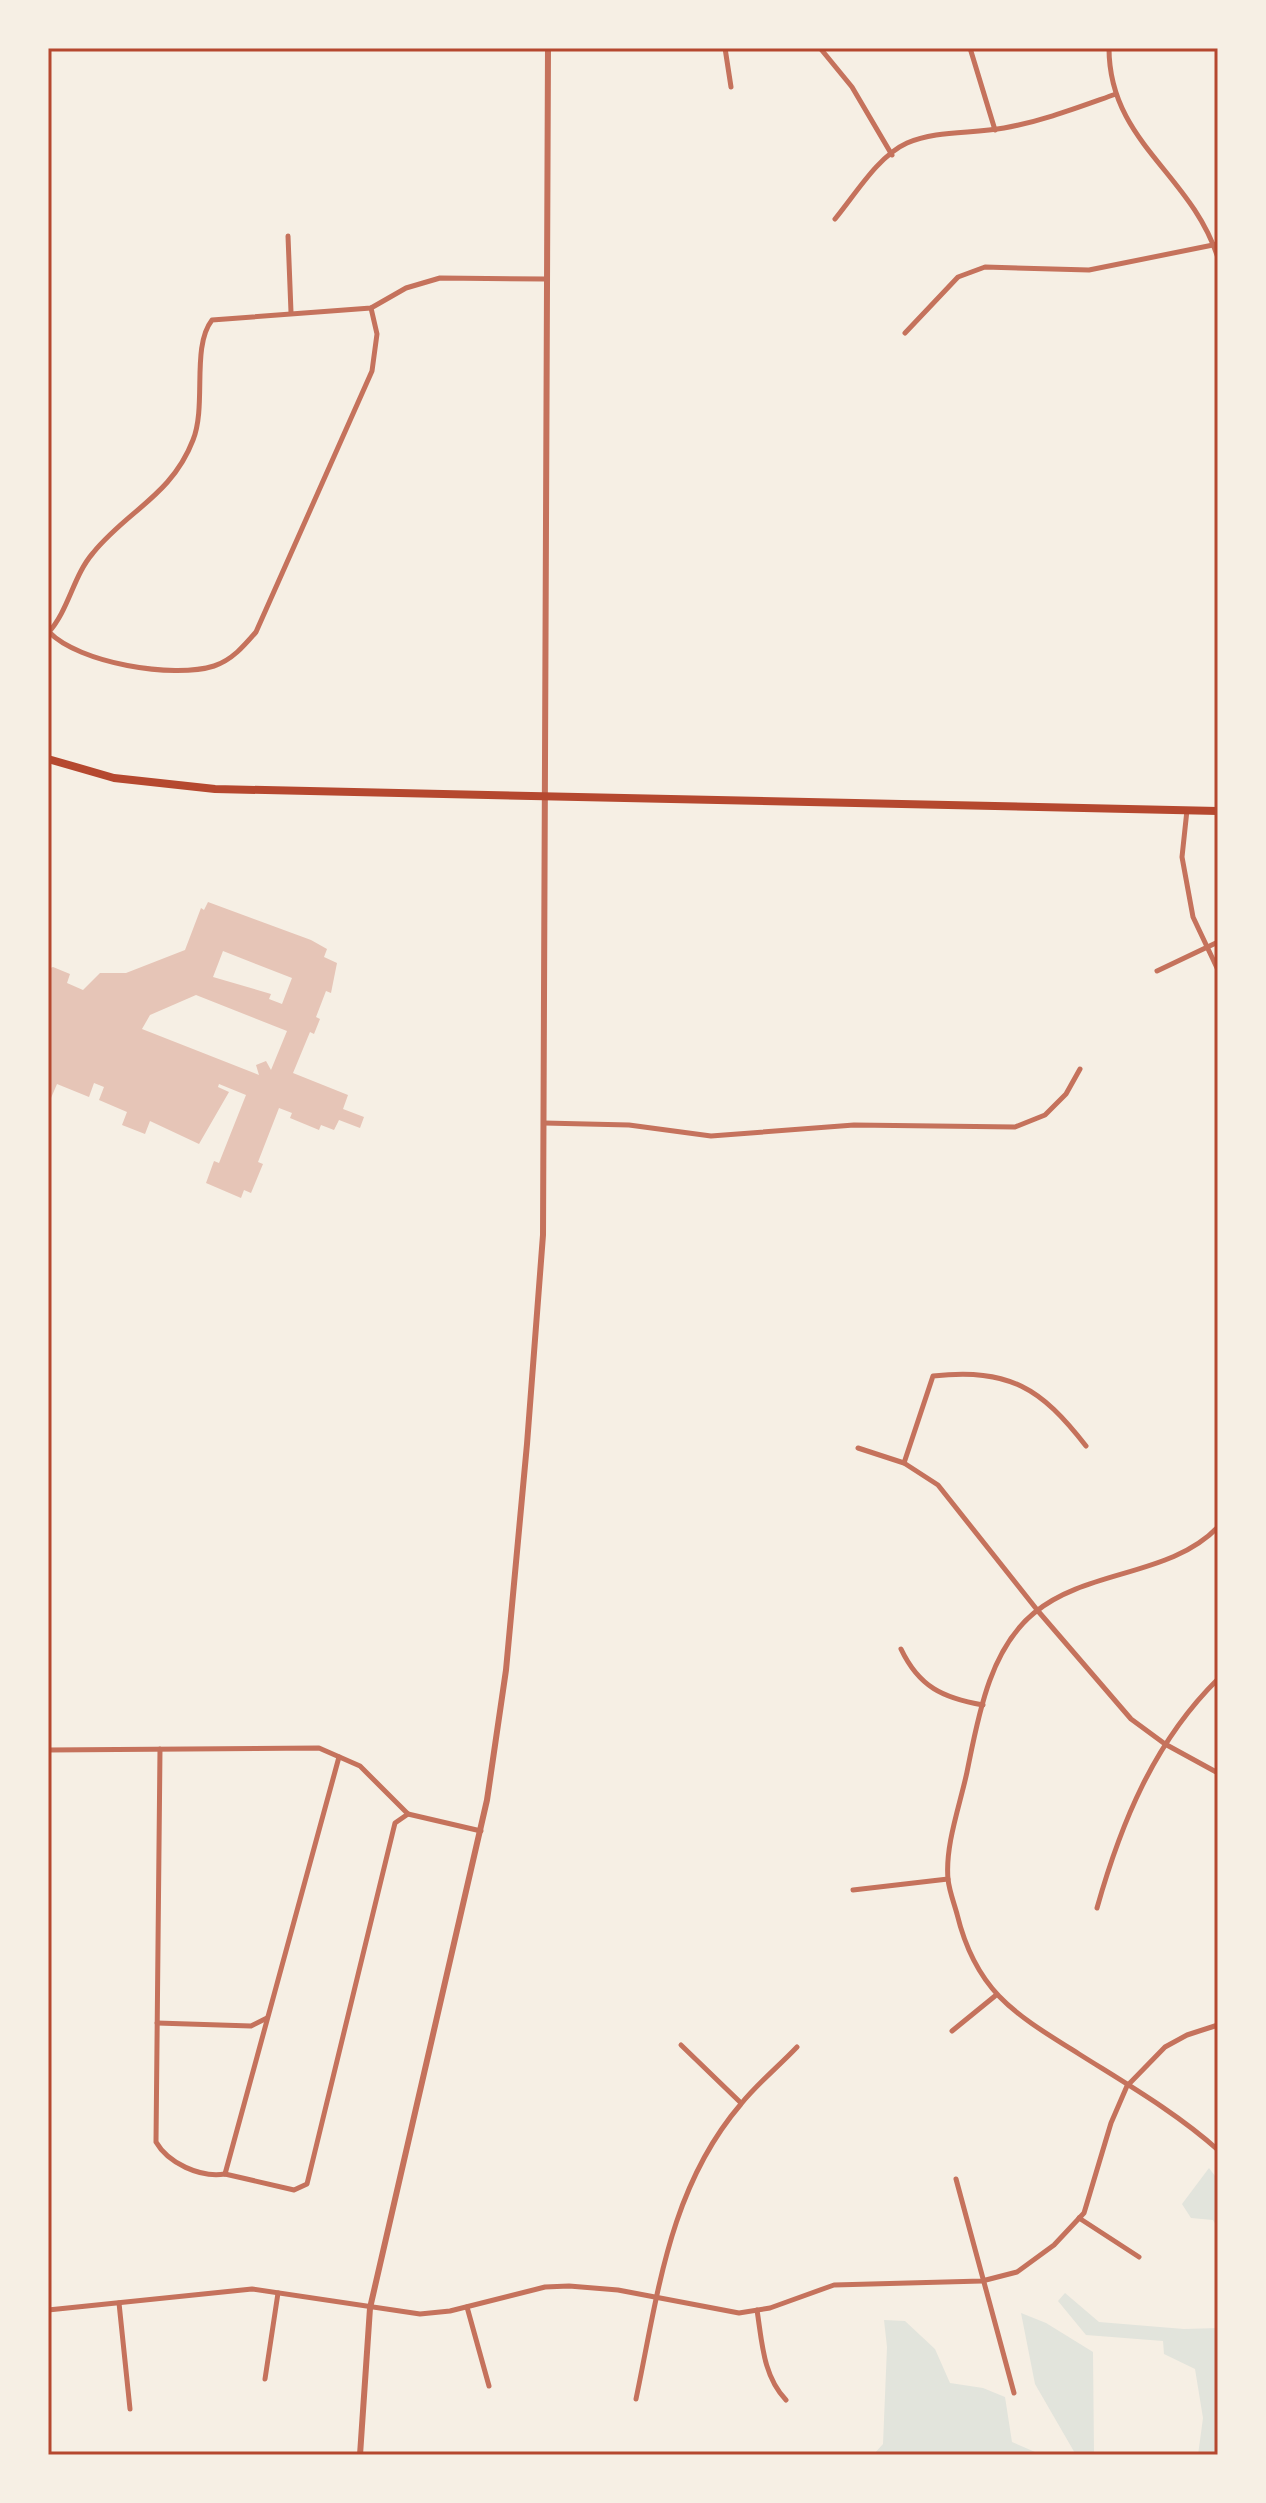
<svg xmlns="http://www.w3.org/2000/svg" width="1266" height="2503" font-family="Roboto,sans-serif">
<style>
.green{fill:#e2e4dc}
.building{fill:#e6c5b7;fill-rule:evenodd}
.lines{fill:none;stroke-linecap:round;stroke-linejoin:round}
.minor{stroke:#c5725c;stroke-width:5}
.tertiary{stroke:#c5725c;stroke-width:6}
.primary{stroke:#b5482f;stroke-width:8}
.neatline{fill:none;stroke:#b5482f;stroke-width:3}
</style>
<rect width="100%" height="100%" fill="#f6efe4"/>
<g class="green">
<polygon points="1209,2168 1218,2180 1218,2229 1213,2220 1191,2218 1182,2204"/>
<polygon points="1065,2293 1099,2322 1184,2329 1218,2328 1218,2455 1198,2455 1203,2418 1195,2369 1164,2354 1163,2341 1086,2335 1058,2301"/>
<polygon points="1021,2313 1046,2323 1093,2352 1094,2452 1112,2455 1076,2455 1035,2384"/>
<polygon points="884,2320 905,2321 935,2349 950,2383 983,2388 1005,2397 1012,2442 1042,2455 873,2455 883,2444 887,2347"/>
</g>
<path class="building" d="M208,902L311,940L327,949L324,957L337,963L331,993L326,991L316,1017L320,1019L314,1034L310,1032L293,1073L348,1095L343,1109L364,1117L360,1128L339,1120L334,1130L321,1125L319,1130L290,1118L292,1113L279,1108L258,1162L263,1164L251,1193L244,1190L241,1198L206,1183L214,1161L219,1163L246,1095L219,1084L218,1087L229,1092L199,1144L150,1121L145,1134L122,1125L127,1112L99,1100L104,1087L94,1083L89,1097L57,1084L51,1098L48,1096V969L53,967L70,974L67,983L83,990L100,973H126L185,950L201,908L204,910ZM223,951L292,978L282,1004L269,999L271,994L213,977ZM196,995L287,1031L271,1070L266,1061L256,1065L259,1075L142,1029L150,1015Z"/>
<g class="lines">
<g class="minor">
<polyline points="725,48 731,87"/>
<polyline points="820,48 852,87 892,155"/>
<polyline points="970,48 995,130"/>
<path d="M1109,48C1109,142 1191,173 1218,258"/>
<path d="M835,219C855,195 878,156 907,143C936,130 972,134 1004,128C1043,121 1079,107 1116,94"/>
<polyline points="288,236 291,312"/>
<polyline points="905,333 958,277 985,267 1089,270 1218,244"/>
<path d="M49,632C79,663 173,679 214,666C232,660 244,646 256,632L372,371L377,334L371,308"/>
<path d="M48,633C69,610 73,576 93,553C127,511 172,495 193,440C207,405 191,347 212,320L371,308L406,288L440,278L545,279"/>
<polyline points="1187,810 1182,857 1193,917 1218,970"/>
<polyline points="1157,971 1218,942"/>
<polyline points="544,1123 629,1125 711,1136 854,1125 1015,1127 1045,1115 1066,1094 1080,1069"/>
<polyline points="858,1448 904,1463 938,1485 1038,1611 1131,1719 1165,1744 1218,1773"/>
<path d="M904,1463L933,1376C1010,1368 1041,1388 1086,1446"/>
<path d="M1218,1527C1170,1577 1087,1569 1034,1613C989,1650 978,1718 967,1772C960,1805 945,1845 948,1879C949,1890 954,1903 957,1914C976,1992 1015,2014 1079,2054C1125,2083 1177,2113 1218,2150"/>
<path d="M901,1649C919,1687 943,1698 983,1705"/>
<path d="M160,1749L156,2142C168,2163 200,2178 225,2174L294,2190L307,2184L395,1823L408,1814"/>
<polyline points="48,1750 319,1748 360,1766 408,1814 481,1831"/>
<polyline points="853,1890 948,1879"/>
<path d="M1097,1908C1121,1823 1154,1742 1218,1679"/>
<polyline points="157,2023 251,2026 267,2018"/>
<polyline points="952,2031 995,1996"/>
<polyline points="681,2045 741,2103"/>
<polyline points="225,2174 339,1757"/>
<polyline points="956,2179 1014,2393"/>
<polyline points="1079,2218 1139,2257"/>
<polyline points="119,2303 130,2409"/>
<polyline points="467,2307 489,2386"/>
<polyline points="48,2310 252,2289 420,2314 450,2311 545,2287 569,2286 618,2290 739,2313 770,2308 834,2285 982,2281 1017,2272 1054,2245 1084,2213 1111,2123 1127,2086 1165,2047 1187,2035 1218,2025"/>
<path d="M757,2310C762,2342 763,2376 786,2400"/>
<polyline points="265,2379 278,2293"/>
<path d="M636,2399C658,2294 669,2188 741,2104C757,2084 779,2066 797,2047"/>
</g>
<polyline class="tertiary" points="360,2455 370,2308 487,1800 506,1670 527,1444 543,1235 548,48"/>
<polyline class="primary" points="48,759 114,778 215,789 1218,811"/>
</g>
<rect width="1266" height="2503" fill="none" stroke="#f6efe4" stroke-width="100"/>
<rect x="50" y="50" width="1166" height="2403" class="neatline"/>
</svg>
